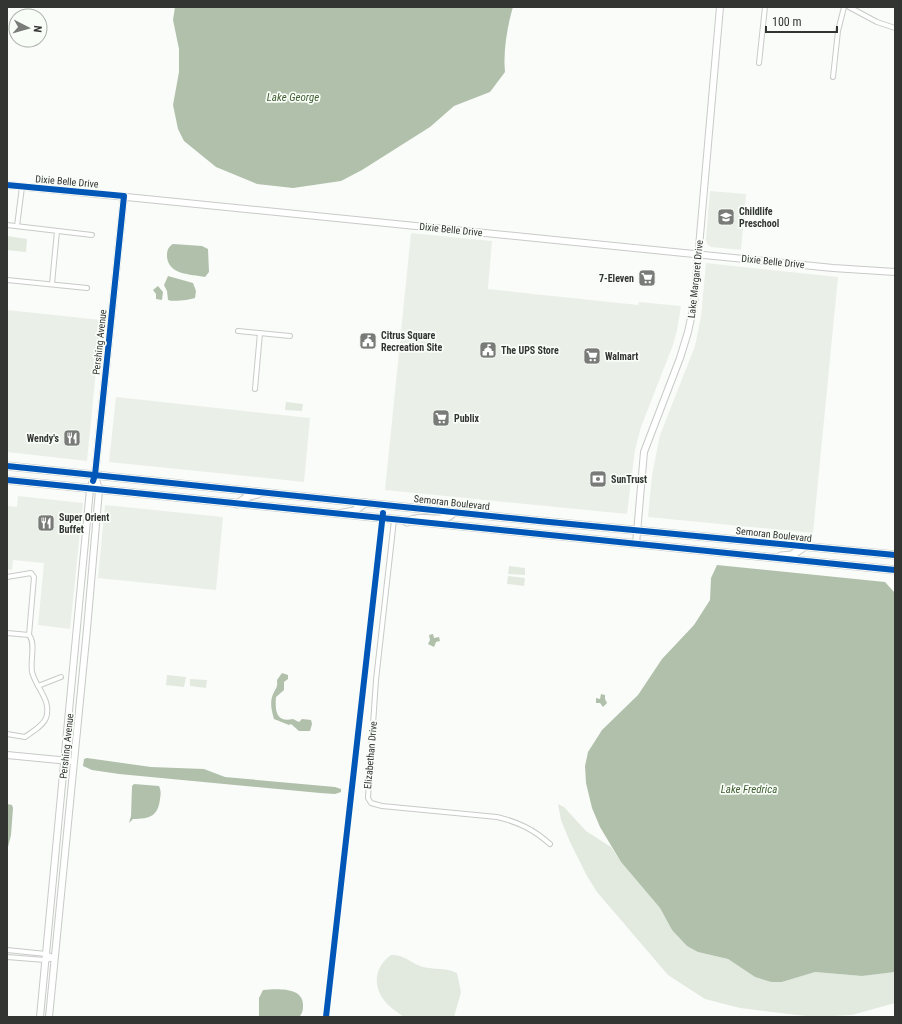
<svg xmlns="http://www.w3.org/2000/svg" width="902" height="1024" font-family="'Roboto Condensed',sans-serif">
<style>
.built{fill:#eaf0e8}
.green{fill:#e2eadf}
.water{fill:#b1c0ab}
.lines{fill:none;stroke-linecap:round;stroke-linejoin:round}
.street-casing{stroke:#c8cac8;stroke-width:6}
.secondary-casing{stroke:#c8cac8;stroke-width:8}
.primary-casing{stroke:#c8cac8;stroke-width:9}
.street{stroke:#fefffe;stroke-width:4}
.secondary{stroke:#fefffe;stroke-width:6}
.primary{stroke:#fefffe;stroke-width:7}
.cycleway-casing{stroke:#f9fdf8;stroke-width:8}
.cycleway{stroke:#0057b8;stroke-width:6}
.labels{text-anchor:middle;stroke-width:3.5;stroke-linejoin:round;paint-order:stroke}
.street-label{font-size:10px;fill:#333533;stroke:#f9fdf8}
.poi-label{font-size:10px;font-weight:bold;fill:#333533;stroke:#f9fdf8;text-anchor:start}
.water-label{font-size:11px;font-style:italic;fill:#415f33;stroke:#f9fdf8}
</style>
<rect width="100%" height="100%" fill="#fafcf9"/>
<g class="built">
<polygon points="710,191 746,194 741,250 711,247 707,244 706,239"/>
<polygon points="411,233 492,241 488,289 638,305 639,302 681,306 677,330 673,345 641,427 635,450 627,514 385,490"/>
<polygon points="706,263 838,277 813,533 648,517 652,475 660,435 695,346 701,316"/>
<polygon points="7,310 101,320 87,461 7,452"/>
<polygon points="116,397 310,418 304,482 109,462"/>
<polygon points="18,496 83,503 70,629 38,625 44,563 13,560 12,570 7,569 7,506 17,507"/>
<polygon points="105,505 223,517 216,590 98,578"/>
</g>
<g class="green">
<polygon points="7,236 27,239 26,252 7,250"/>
<polygon points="286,402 303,404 302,411 285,410"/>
<polygon points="509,566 525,568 525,575 508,574"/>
<polygon points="508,576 525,578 524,586 507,584"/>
<polygon points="167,675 186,677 184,687 166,685"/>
<polygon points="190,679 207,680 206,688 190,686"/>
<polygon points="558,804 564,807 586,831 611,847 621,862 660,908 672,930 698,952 728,959 755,977 771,982 782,982 815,972 862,976 895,972 895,1003 852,1015 814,1017 740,1008 705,999 668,975 597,892 587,876 570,842 561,820"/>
<path d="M391,955C406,955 410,963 423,967C434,970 445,967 457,973L461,992L454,1017C438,1017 420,1020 404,1017C402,1016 400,1014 397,1012C375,998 368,972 391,955Z"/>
</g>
<g class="water">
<path d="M175,7H513C507,27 503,52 505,72L490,92L454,106L430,127L362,170L341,181L293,188L257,184L216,167L184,141L178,129L173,105L179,72V49L173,20Z"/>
<path d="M173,244L202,246L208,249L209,272L205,277C190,274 169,275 167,257C167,250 168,247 173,244Z"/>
<path d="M168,276L193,283L196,291L195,298C189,300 173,302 168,300L167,291L164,285Z"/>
<polygon points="158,286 163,292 162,300 156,299 156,294 153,290"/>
<polygon points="717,565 885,582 895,593 895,972 862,976 815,972 782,982 771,982 755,977 728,959 698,952 687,946 672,930 660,908 621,862 600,827 592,808 586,783 585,766 588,752 602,730 638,695 662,659 694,625 710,600 711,578"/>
<polygon points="433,634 434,638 439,637 440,641 436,642 434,647 428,644 430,640 429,635"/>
<path d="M282,673L288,675V679L284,682V690L276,697C275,710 276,723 293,719L299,722L302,719L311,720L312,724L310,731H299L291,724L289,725L274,719C272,712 270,704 272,697C275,688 278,689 277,680Z"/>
<polygon points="601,694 605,695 605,699 607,703 603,707 600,703 596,703 596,698 600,699"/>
<polygon points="87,758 151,767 204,769 225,777 335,787 341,789 341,792 335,794 320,793 119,774 92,770 83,766 84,759"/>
<path d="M134,784L159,786C161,791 161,793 160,799C158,816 150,819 133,819L129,823L131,816L132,786Z"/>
<polygon points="7,804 12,805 13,808 11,835 7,851"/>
<path d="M263,990C277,989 302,987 303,1004C303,1009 303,1012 300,1016L259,1017V998Z"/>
</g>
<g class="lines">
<g class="street-casing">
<g id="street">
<polyline points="849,7 877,22 895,28"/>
<polyline points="759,63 765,7"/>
<polyline points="833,77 838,31 844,7"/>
<polyline points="7,225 92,235"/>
<polyline points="17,226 22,187"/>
<polyline points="7,280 87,288"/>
<polyline points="52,284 57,231"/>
<polyline points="238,331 290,336"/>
<polyline points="255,389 260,333"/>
<path d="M394,520L376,680L368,798L371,803L382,806L497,817C518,822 533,829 550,844"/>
<path d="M7,577L31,573L34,577L29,635C36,643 30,661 32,672C36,688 52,700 46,718C43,726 32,732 25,737L7,734"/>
<polyline points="7,633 29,635"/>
<polyline points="38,686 61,677"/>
<polyline points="7,950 46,954 55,958"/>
<polyline points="7,957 45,960 55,958"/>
</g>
</g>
<g class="secondary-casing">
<g id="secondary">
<polyline points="7,185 833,268 895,272"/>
<polyline points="636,544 644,452 680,358 688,332 694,304 720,7"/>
<polyline points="7,755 69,761"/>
<polyline points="40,1017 90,489 95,475 124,196"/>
<polyline points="49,1017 87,629 99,490 95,475"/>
</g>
</g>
<g class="primary-casing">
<g id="primary">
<polyline points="7,466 539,521 895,555"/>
<polyline points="7,480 895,570"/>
<polyline points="237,504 249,496 258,494"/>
<polyline points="343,513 354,511 365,503"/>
<path d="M407,522C423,512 441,527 454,512"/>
<polyline points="781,556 792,555 804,547"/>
</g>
</g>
<use href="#street" class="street"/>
<use href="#secondary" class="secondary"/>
<use href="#primary" class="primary"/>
<g class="cycleway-casing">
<g id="cycleway">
<polyline points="7,185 124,196 95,475 93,481"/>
<polyline points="7,466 539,521 895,555"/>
<polyline points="7,480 895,570"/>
<polyline points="326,1017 383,513"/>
</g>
</g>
<use href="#cycleway" class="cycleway"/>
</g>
<defs>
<g id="school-square" transform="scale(0.9)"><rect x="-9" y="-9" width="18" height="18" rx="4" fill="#797b78" stroke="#f9fdf8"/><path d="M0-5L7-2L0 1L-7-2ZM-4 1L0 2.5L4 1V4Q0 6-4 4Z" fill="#fff"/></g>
<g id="supermarket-square" transform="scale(0.9)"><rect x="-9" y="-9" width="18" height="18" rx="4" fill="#797b78" stroke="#f9fdf8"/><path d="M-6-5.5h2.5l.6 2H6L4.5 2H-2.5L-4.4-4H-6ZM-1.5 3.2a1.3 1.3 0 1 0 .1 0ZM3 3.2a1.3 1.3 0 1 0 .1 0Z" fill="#fff"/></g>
<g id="civic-square" transform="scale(0.9)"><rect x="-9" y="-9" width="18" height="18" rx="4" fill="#797b78" stroke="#f9fdf8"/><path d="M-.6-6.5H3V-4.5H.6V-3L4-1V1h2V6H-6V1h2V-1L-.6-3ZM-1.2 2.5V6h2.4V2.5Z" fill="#fff"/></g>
<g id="restaurant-square" transform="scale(0.9)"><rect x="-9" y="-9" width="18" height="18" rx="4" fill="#797b78" stroke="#f9fdf8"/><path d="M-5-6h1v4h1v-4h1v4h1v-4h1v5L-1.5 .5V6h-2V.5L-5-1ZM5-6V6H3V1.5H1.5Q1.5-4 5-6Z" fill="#fff"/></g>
<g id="bank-square" transform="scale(0.9)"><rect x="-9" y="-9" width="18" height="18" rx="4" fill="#797b78" stroke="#f9fdf8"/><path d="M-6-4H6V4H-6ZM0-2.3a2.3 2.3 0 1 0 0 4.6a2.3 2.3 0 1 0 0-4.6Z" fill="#fff"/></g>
</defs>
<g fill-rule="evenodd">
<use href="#school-square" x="726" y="217"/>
<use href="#supermarket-square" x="647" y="278"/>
<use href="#civic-square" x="368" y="341"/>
<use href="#civic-square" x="488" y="350"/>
<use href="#supermarket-square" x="592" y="356"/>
<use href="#supermarket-square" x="441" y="418"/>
<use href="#restaurant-square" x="72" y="438"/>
<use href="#bank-square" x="598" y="479"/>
<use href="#restaurant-square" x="46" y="523"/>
</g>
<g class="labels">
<g class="street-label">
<text transform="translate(67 181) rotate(5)" y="4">Dixie Belle Drive</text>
<text transform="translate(451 229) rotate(6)" y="4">Dixie Belle Drive</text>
<text transform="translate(773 261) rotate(6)" y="4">Dixie Belle Drive</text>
<text transform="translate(695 279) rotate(-84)" y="4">Lake Margaret Drive</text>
<text transform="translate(99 342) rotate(-84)" y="4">Pershing Avenue</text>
<text transform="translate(452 502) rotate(6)" y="4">Semoran Boulevard</text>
<text transform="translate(774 534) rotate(6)" y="4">Semoran Boulevard</text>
<text transform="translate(66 746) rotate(-84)" y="4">Pershing Avenue</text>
<text transform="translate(370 755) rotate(-85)" y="4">Elizabethan Drive</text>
</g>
<g class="poi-label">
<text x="739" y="215">Childlife<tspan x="739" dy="12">Preschool</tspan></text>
<text x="634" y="282" text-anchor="end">7-Eleven</text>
<text x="381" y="339">Citrus Square<tspan x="381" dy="12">Recreation Site</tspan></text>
<text x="501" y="354">The UPS Store</text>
<text x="605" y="360">Walmart</text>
<text x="454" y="422">Publix</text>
<text x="59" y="442" text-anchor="end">Wendy's</text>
<text x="611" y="483">SunTrust</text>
<text x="59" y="521">Super Orient<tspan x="59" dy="12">Buffet</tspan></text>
</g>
<g class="water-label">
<text x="293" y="101">Lake George</text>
<text x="749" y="793">Lake Fredrica</text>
</g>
</g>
<rect width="902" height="1024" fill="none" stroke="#333533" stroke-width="16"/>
<g transform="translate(28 28) rotate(96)"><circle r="19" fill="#f9fdf8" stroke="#aaada9"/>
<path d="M0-3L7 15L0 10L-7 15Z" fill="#797b78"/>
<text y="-6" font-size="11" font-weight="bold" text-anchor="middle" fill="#333533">N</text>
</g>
<path d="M766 26v6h71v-6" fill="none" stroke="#333533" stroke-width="2"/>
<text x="772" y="26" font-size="12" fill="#333533" stroke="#f9fdf8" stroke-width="3" paint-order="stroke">100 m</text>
</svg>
